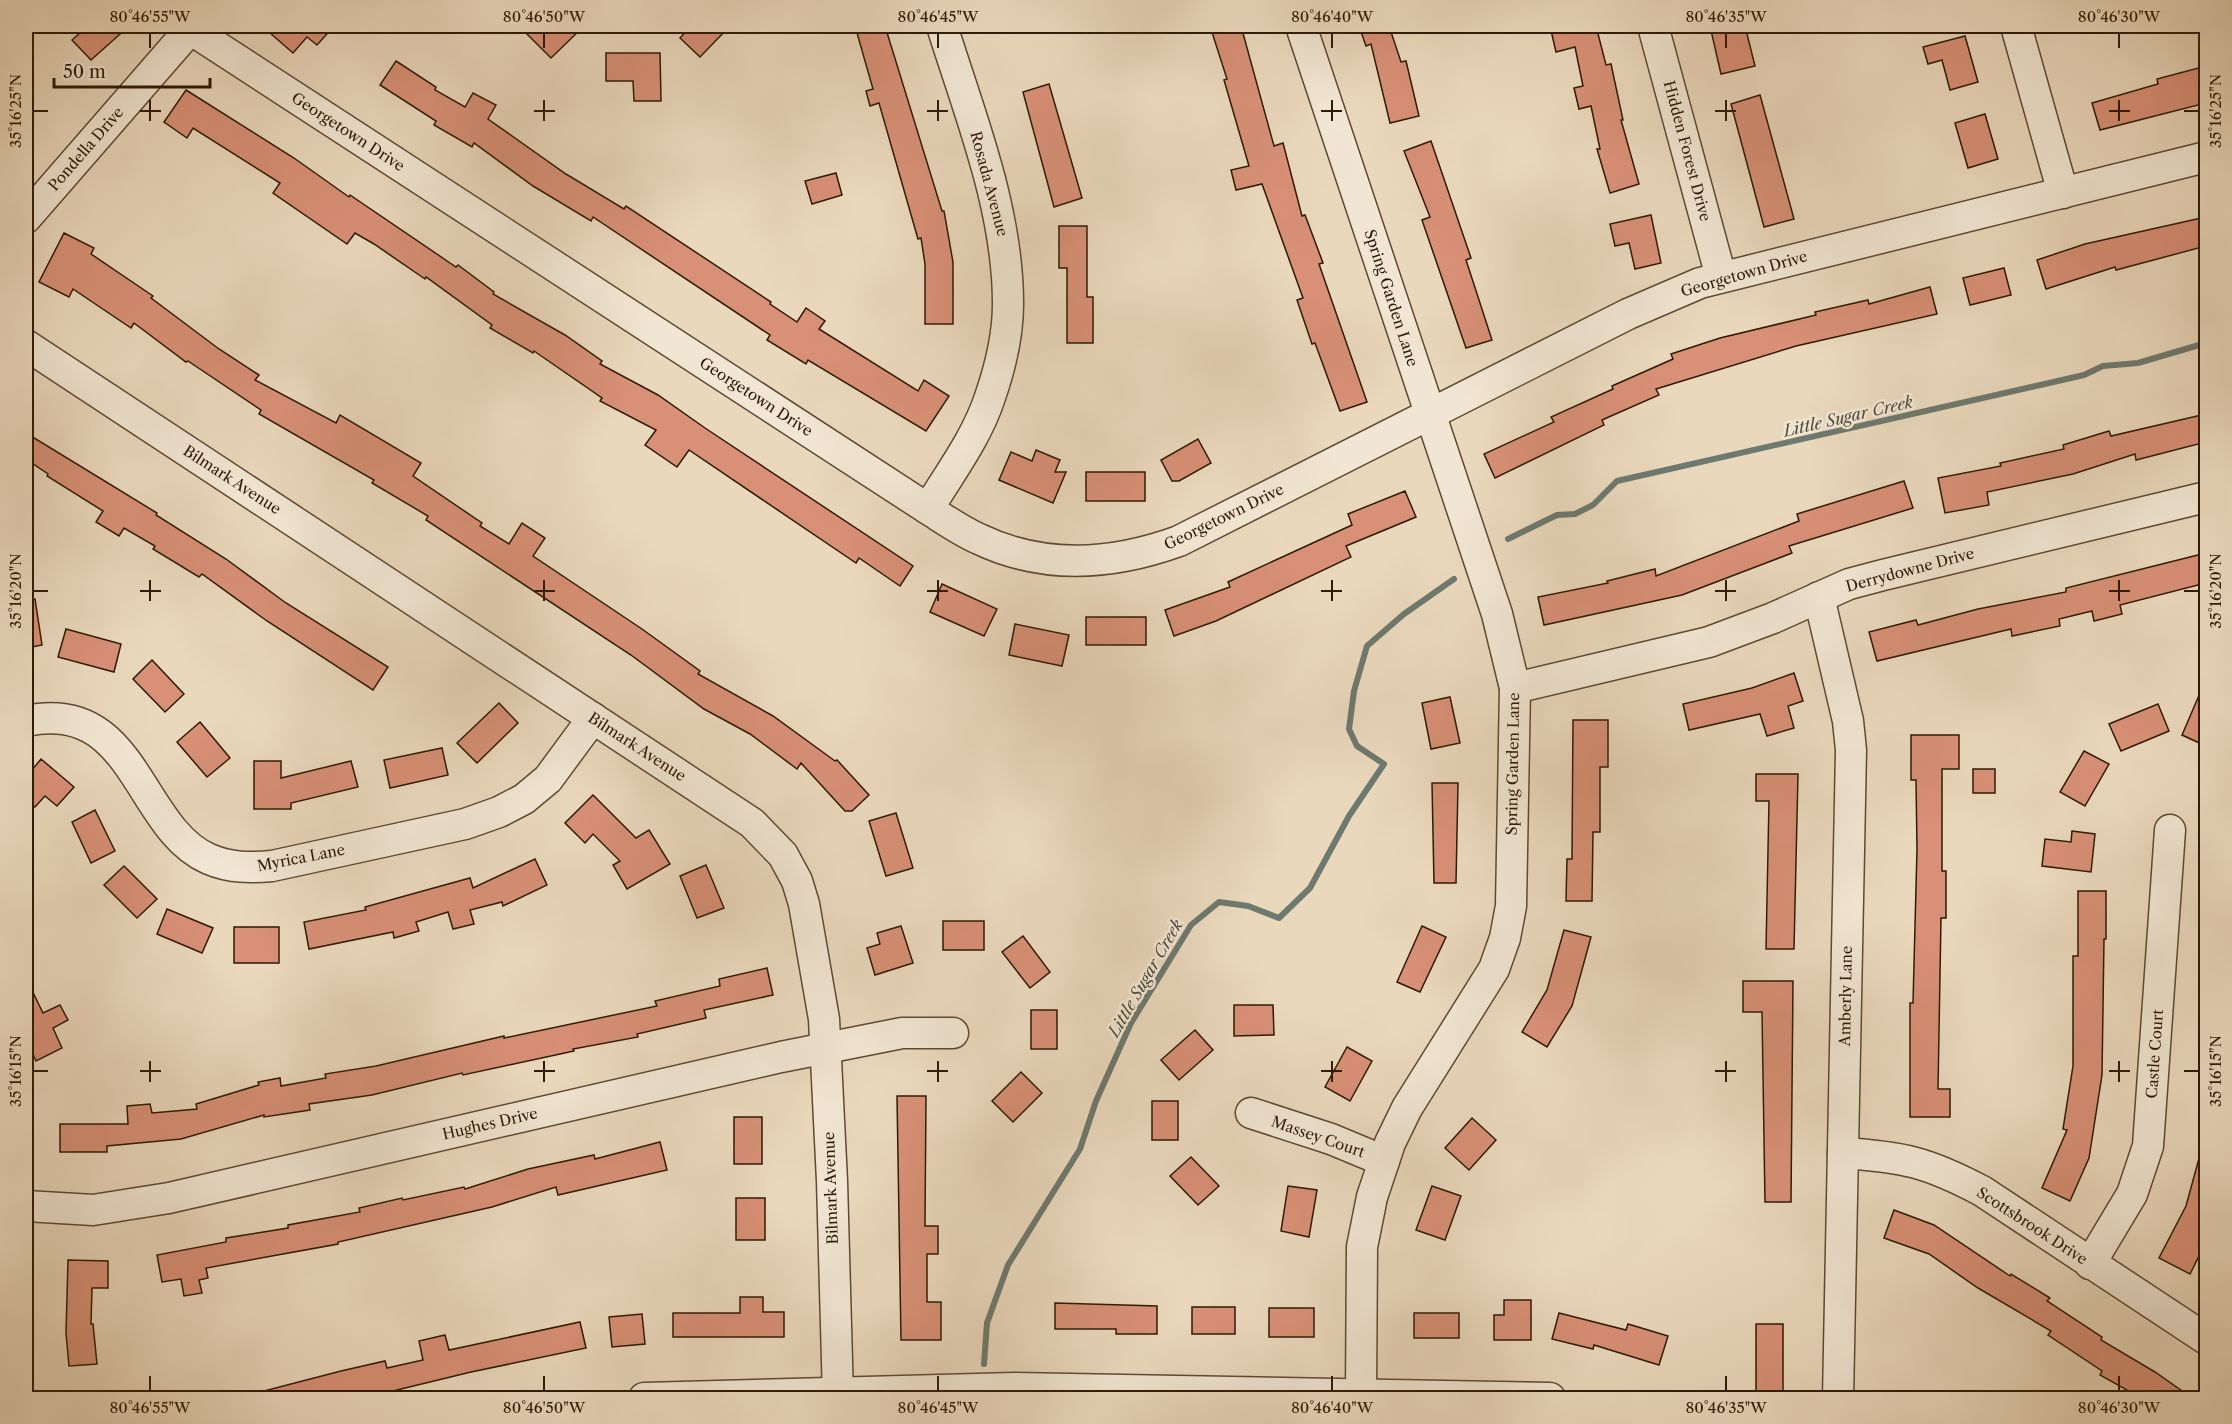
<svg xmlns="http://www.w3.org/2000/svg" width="2232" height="1424" font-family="'Libre Caslon Text',serif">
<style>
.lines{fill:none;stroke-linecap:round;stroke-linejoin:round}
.stream{stroke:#6e796f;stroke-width:6}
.building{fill:#d89076;stroke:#2e1a05;stroke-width:1.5}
.minor-casing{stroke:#5d4a33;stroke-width:33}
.minor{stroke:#f1e6d3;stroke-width:30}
.ticks{fill:none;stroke:#2e1a05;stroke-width:2}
.labels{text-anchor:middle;stroke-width:5;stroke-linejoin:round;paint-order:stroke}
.street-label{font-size:15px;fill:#2e1a05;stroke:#f1e6d3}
.water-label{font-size:16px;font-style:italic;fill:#4e4a3a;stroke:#f1e6d3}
.neatline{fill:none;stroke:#2e1a05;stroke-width:2}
.ticks-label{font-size:15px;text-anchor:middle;fill:#2e1a05}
</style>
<rect width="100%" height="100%" fill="#ead8bc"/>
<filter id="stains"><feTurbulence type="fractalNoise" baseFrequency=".00333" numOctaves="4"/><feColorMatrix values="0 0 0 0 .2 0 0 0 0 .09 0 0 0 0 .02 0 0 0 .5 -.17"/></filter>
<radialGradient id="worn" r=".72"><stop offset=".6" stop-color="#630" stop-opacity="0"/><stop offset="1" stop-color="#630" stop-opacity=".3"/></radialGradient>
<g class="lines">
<g class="stream">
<polyline points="1508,539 1557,515 1575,514 1593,505 1617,481 2084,375 2103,366 2138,363 2206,343"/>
<polyline points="984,1364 987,1323 1008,1265 1080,1149 1096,1101 1131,1023 1191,925 1219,902 1248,906 1279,918 1310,888 1349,816 1384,764 1357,746 1349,729 1354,691 1367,646 1404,614 1454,579"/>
</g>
</g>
<g class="building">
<polygon points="88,26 129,26 91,60 72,40"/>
<polygon points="262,26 334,26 317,45 307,37 293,53"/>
<polygon points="519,26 584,26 551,58"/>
<polygon points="691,26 730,26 700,57 680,38"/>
<polygon points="855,26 885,26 942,211 944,211 953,262 953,324 925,324 925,264 921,238 918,239 879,103 870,106 866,91 873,89"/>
<polygon points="1210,26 1241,26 1274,146 1283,143 1302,216 1305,215 1323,263 1319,264 1367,402 1340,411 1315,343 1312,344 1297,300 1303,298 1262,184 1236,190 1231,170 1249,166 1224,80 1227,79"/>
<polygon points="1359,26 1389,26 1401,62 1406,61 1419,116 1390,123 1371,44 1366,46"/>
<polygon points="1550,26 1596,26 1606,65 1611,64 1623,120 1621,120 1639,184 1610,193 1597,149 1600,149 1591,106 1579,109 1574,88 1583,86 1575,47 1556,52"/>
<polygon points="1710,26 1745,26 1755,66 1721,74"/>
<polygon points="1965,36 1978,82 1950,90 1942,60 1928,64 1923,47"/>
<polygon points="606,53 660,53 661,101 634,101 633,81 606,81"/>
<polygon points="396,61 436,87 435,90 465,107 473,93 496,105 488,119 566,174 624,209 626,206 771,302 770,304 797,322 806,308 825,321 819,329 918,391 924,380 949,396 926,431 808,360 806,364 767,340 770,335 593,217 591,221 533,186 474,143 472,147 434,125 436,121 380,85"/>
<polygon points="2206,66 2206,103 2100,130 2092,103 2158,84 2157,79"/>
<polygon points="1049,84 1082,198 1054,207 1023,92"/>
<polygon points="186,90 294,158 349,197 350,195 456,267 458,265 494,292 493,294 565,335 602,361 600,364 658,395 705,428 913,566 900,586 859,558 856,563 689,450 677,467 645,445 656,430 600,401 602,398 534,351 533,353 490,328 492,325 426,277 425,279 374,244 355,233 347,244 273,193 280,183 193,128 187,138 164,122"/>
<polygon points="1760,95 1794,219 1764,227 1731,104"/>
<polygon points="1985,114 1998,159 1968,168 1955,123"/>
<polygon points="1431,141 1471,258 1466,260 1492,340 1466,348 1422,220 1430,217 1404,151"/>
<polygon points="836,173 842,195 812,204 805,181"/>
<polygon points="1651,215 1661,263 1635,269 1629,243 1615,246 1610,224"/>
<polygon points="2206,217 2206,246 2116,270 2115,267 2046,289 2037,260 2085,244"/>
<polygon points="1059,226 1087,226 1087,297 1093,297 1093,343 1067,343 1067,268 1059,268"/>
<polygon points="64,233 94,248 91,254 153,296 151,298 219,349 259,375 255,380 336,423 340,415 421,463 413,476 482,523 480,526 509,544 522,523 545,538 533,556 642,629 700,671 698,674 773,716 835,761 837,760 869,795 852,811 845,811 801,763 797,769 750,734 704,709 631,655 426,520 428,516 372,483 374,480 259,414 261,410 188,361 186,362 134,323 131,328 73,289 69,297 39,282"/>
<polygon points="2004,268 2011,295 1970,305 1963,278"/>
<polygon points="1930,287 1937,314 1796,346 1656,389 1659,395 1602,420 1604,425 1495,478 1484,454 1554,422 1551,417 1613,389 1612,386 1673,359 1671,354 1720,338 1816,315 1815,312 1868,300 1869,304"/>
<polygon points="2206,414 2206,442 2136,460 2135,454 2073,474 1987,492 1989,505 1945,513 1938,478 2001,466 2000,463 2064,449 2063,445 2109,431 2111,436"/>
<polygon points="26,433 157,513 156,515 226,559 286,603 388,667 373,690 267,621 202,574 199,577 153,549 155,546 124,528 119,536 96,522 103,511 47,476 48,474 26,459"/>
<polygon points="1198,439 1211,463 1179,481 1172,481 1161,460"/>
<polygon points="1036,450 1060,460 1055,472 1066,472 1053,503 999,480 1011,452 1032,461"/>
<rect x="1086" y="472" width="59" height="29"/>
<polygon points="1904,481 1913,508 1789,546 1792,553 1682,595 1544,625 1538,597 1608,583 1607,581 1655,569 1656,576 1799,521 1797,514"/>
<polygon points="1405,491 1416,517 1346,546 1351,557 1216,621 1174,636 1165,610 1230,587 1228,582 1352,525 1348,514"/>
<polygon points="2206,553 2206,583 2120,605 2122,614 2094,621 2092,611 2059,619 2060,626 2012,636 2011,629 1877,661 1869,632 1916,620 1918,625 1978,609 2066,592 2066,588"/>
<polygon points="942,584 997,609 984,636 930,612"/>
<polygon points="26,599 35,599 42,645 26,648"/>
<rect x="1086" y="617" width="60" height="28"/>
<polygon points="1015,624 1069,635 1062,666 1009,655"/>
<polygon points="66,629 121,644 114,672 58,657"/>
<polygon points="152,660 184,694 165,712 133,679"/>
<polygon points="1794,673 1803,701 1788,706 1794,728 1767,736 1760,714 1689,730 1683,704 1752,688"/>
<polygon points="2206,679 2206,746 2182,735"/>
<polygon points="1450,697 1460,743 1431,749 1422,703"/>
<polygon points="499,703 518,723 477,763 457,743"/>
<polygon points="2158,704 2169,731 2121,751 2109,724"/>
<polygon points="1573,720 1608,720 1608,767 1600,767 1600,832 1593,832 1592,901 1566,901 1567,859 1572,859"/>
<polygon points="200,722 230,758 207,777 177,742"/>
<polygon points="1911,735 1959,735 1959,769 1942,769 1942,871 1946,871 1946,918 1941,918 1938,1089 1950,1089 1950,1117 1910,1117 1910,1003 1913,1003 1917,849 1916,780 1911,780"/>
<polygon points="442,748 448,775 390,788 384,760"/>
<polygon points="2084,751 2109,764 2085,806 2060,792"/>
<polygon points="41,759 74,787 57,806 45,796 35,807 26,800 26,777"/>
<polygon points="254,761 281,761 281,778 351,761 358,787 291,803 291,809 254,809"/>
<rect x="1973" y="769" width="22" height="24"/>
<polygon points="1756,774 1798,774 1794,949 1766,949 1769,801 1756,801"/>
<polygon points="1432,783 1458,783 1456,883 1434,883"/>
<polygon points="593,795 636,838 649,830 670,864 627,889 613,865 620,861 593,834 585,843 565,823"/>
<polygon points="95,810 115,851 91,863 72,822"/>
<polygon points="896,813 913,868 886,876 869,821"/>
<polygon points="2072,831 2095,834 2091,872 2042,866 2045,839 2071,842"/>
<polygon points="535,859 547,885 503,906 502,902 470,910 474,924 453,929 448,912 416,922 419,931 394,938 393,932 309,949 304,922 366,910 365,907 470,878 473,888"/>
<polygon points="706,865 724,908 697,918 680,876"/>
<polygon points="124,866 157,899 137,918 104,885"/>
<polygon points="2078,891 2106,891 2106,939 2104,939 2102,1075 2089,1158 2070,1201 2042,1188 2067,1130 2063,1129 2073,1066 2073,956 2078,956"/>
<polygon points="167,909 213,928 202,953 157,934"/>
<rect x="943" y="921" width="41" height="29"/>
<polygon points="901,926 913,963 875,975 867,948 880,944 877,933"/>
<polygon points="1422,926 1446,937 1420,992 1397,982"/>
<rect x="234" y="927" width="45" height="36"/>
<polygon points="1564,930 1591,937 1572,1006 1547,1047 1522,1032 1547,990"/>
<polygon points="1023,936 1050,972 1030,988 1002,952"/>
<polygon points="767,968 773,995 704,1010 706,1018 637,1034 638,1037 573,1049 574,1051 463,1075 462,1073 372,1095 309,1104 310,1110 264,1117 264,1115 181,1139 107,1146 107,1152 60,1152 60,1124 128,1124 127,1106 150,1104 152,1113 197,1109 196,1104 259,1085 258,1082 280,1078 281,1086 326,1078 325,1074 376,1066 504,1036 504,1038 657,1006 655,1001 720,986 719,979"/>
<polygon points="26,978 43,1013 60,1005 68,1020 53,1028 62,1048 36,1061 26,1039"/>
<polygon points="1743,981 1793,981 1791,1202 1765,1202 1762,1012 1743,1012"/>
<polygon points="1234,1005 1273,1005 1274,1035 1234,1036"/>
<rect x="1031" y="1010" width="26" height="39"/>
<polygon points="1195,1030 1213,1050 1179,1080 1161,1060"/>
<polygon points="1347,1047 1372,1061 1350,1101 1325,1087"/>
<polygon points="1021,1072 1042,1093 1013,1122 992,1101"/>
<polygon points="897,1096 926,1096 925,1226 938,1226 938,1254 927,1254 927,1302 941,1302 941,1340 901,1340"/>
<rect x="1152" y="1101" width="26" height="39"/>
<rect x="734" y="1117" width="28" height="47"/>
<polygon points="1472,1118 1496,1140 1469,1170 1445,1148"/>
<polygon points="660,1142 667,1170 558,1195 556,1187 492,1207 338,1242 338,1244 206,1268 208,1278 199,1280 202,1293 184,1296 181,1279 162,1282 157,1255 226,1242 226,1238 288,1228 288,1225 360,1212 359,1208 402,1198 403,1200 464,1187 465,1189 528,1169 594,1155 595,1159"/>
<polygon points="2201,1151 2206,1152 2206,1242 2190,1274 2159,1258 2186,1206"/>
<polygon points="1191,1157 1219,1186 1198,1205 1170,1176"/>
<polygon points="1288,1186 1317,1190 1309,1237 1281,1231"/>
<polygon points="1432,1186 1461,1196 1445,1240 1416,1230"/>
<rect x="736" y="1198" width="29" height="42"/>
<polygon points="1894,1210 1934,1225 2010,1276 2011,1274 2050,1298 2047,1301 2102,1337 2101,1340 2155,1372 2192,1398 2141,1398 2100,1375 2102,1371 2048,1335 2051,1331 1978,1288 1929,1254 1884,1238"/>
<polygon points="68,1260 108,1261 108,1288 92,1288 91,1324 93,1324 97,1364 69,1366 66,1333"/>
<polygon points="740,1297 763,1297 763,1312 784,1312 784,1337 673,1337 673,1313 740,1313"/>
<polygon points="1504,1300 1531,1300 1531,1340 1494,1340 1494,1315 1504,1315"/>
<polygon points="1055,1303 1157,1306 1157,1334 1116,1334 1116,1329 1055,1329"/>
<rect x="1192" y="1307" width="43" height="27"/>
<rect x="1269" y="1308" width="45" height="29"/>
<rect x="1414" y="1313" width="45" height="25"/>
<polygon points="1559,1313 1626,1330 1628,1324 1668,1336 1659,1365 1594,1345 1593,1349 1552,1339"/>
<polygon points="642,1314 645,1344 612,1347 609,1317"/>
<polygon points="580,1322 586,1348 471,1372 364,1398 261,1398 260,1392 341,1371 385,1361 387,1368 423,1360 419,1341 445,1335 449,1350"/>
<rect x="1756" y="1324" width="27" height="74"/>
</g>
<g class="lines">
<g class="minor-casing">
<g id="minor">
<polyline points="1301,26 1497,614 1515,688 1511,906 1505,938 1494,969 1407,1108 1390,1143 1372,1197 1362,1247 1361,1394"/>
<polyline points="1653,26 1721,277"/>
<polyline points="2016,26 2063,193"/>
<path d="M190,29L928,509C944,519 961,531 979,539C1044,570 1113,565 1179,541L1628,314L1700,283L2206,157"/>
<polyline points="26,218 193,26"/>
<polyline points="26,345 752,823 783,855 797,881 804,904 824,1019 832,1181 838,1398"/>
<path d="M928,509C950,473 977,437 990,397C1000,368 1008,335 1008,304C1008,208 970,116 942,26"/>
<polyline points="1819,597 1848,721 1851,750 1838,1398"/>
<polyline points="1515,688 1709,642 1773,618 1849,584 1883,575 2206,497"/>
<path d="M26,721C136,697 137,828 209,859C230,868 250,868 272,866L465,824L499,812L524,799L548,779L593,718"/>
<polyline points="1251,1113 1331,1139 1384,1161"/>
<path d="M1843,1153C1904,1157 1927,1162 1982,1191L2206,1339"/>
<polyline points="26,1206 93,1210 169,1198 781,1057 902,1033 953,1033"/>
<polyline points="2090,1264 2132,1194 2148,1146 2170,830"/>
<polyline points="644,1398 1014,1388 1550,1398"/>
</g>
</g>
<use href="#minor" class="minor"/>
</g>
<path class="ticks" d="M150,33V48M544,33V48M938,33V48M1332,33V48M1726,33V48M2119,33V48M150,100V121M544,100V121M938,100V121M1332,100V121M1726,100V121M2119,100V121M33,111H48M140,111H161M534,111H555M927,111H948M1321,111H1342M1715,111H1736M2109,111H2130M2184,111H2199M150,580V601M544,580V601M938,580V601M1332,580V601M1726,580V601M2119,580V601M33,591H48M140,591H161M534,591H555M927,591H948M1321,591H1342M1715,591H1736M2109,591H2130M2184,591H2199M150,1061V1082M544,1061V1082M938,1061V1082M1332,1061V1082M1726,1061V1082M2119,1061V1082M33,1071H48M140,1071H161M534,1071H555M927,1071H948M1321,1071H1342M1715,1071H1736M2109,1071H2130M2184,1071H2199M150,1376V1391M544,1376V1391M938,1376V1391M1332,1376V1391M1726,1376V1391M2119,1376V1391"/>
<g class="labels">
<g class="street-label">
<text transform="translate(348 132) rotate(33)" y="5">Georgetown Drive</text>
<text transform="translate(86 149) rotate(-49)" y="5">Pondella Drive</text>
<text transform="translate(1687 151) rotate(75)" y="5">Hidden Forest Drive</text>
<text transform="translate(989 184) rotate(75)" y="5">Rosada Avenue</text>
<text transform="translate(1744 274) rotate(-16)" y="5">Georgetown Drive</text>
<text transform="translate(1391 298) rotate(72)" y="5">Spring Garden Lane</text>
<text transform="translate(756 397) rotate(33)" y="5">Georgetown Drive</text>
<text transform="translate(232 480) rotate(33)" y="5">Bilmark Avenue</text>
<text transform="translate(1224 517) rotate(-26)" y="5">Georgetown Drive</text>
<text transform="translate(1910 570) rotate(-15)" y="5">Derrydowne Drive</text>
<text transform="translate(637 747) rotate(33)" y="5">Bilmark Avenue</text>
<text transform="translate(1513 764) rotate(-89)" y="5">Spring Garden Lane</text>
<text transform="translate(301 858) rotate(-11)" y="5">Myrica Lane</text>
<text transform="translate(1846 996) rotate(-89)" y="5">Amberly Lane</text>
<text transform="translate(2155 1054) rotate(-86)" y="5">Castle Court</text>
<text transform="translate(490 1124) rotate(-13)" y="5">Hughes Drive</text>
<text transform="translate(1318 1137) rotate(19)" y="5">Massey Court</text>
<text transform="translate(831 1188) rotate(-92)" y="5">Bilmark Avenue</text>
<text transform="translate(2032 1226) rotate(33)" y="5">Scottsbrook Drive</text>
</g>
<g class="water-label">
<text transform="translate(1848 416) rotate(-13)" y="6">Little Sugar Creek</text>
<text transform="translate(1145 978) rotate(-60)" y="6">Little Sugar Creek</text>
</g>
</g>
<rect width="2232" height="1424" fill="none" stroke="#ead8bc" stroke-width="66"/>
<path d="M54 78v9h156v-9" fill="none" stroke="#2e1a05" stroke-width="3"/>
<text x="63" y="78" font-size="18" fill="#2e1a05" stroke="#f1e6d3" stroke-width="4.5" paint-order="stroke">50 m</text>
<rect x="33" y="33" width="2166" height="1358" class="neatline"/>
<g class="ticks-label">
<text x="150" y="22">80°46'55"W</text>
<text x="544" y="22">80°46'50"W</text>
<text x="938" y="22">80°46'45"W</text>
<text x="1332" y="22">80°46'40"W</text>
<text x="1726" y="22">80°46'35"W</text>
<text x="2119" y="22">80°46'30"W</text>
<text transform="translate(16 111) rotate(-90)" y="5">35°16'25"N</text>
<text transform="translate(2216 111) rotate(-90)" y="5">35°16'25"N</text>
<text transform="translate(16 591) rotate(-90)" y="5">35°16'20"N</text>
<text transform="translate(2216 591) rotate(-90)" y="5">35°16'20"N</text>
<text transform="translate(16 1071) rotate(-90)" y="5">35°16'15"N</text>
<text transform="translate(2216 1071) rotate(-90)" y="5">35°16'15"N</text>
<text x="150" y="1413">80°46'55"W</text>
<text x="544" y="1413">80°46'50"W</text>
<text x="938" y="1413">80°46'45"W</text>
<text x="1332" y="1413">80°46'40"W</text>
<text x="1726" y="1413">80°46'35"W</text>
<text x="2119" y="1413">80°46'30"W</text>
</g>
<rect width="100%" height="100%" filter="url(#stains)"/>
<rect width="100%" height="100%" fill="url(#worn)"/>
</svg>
